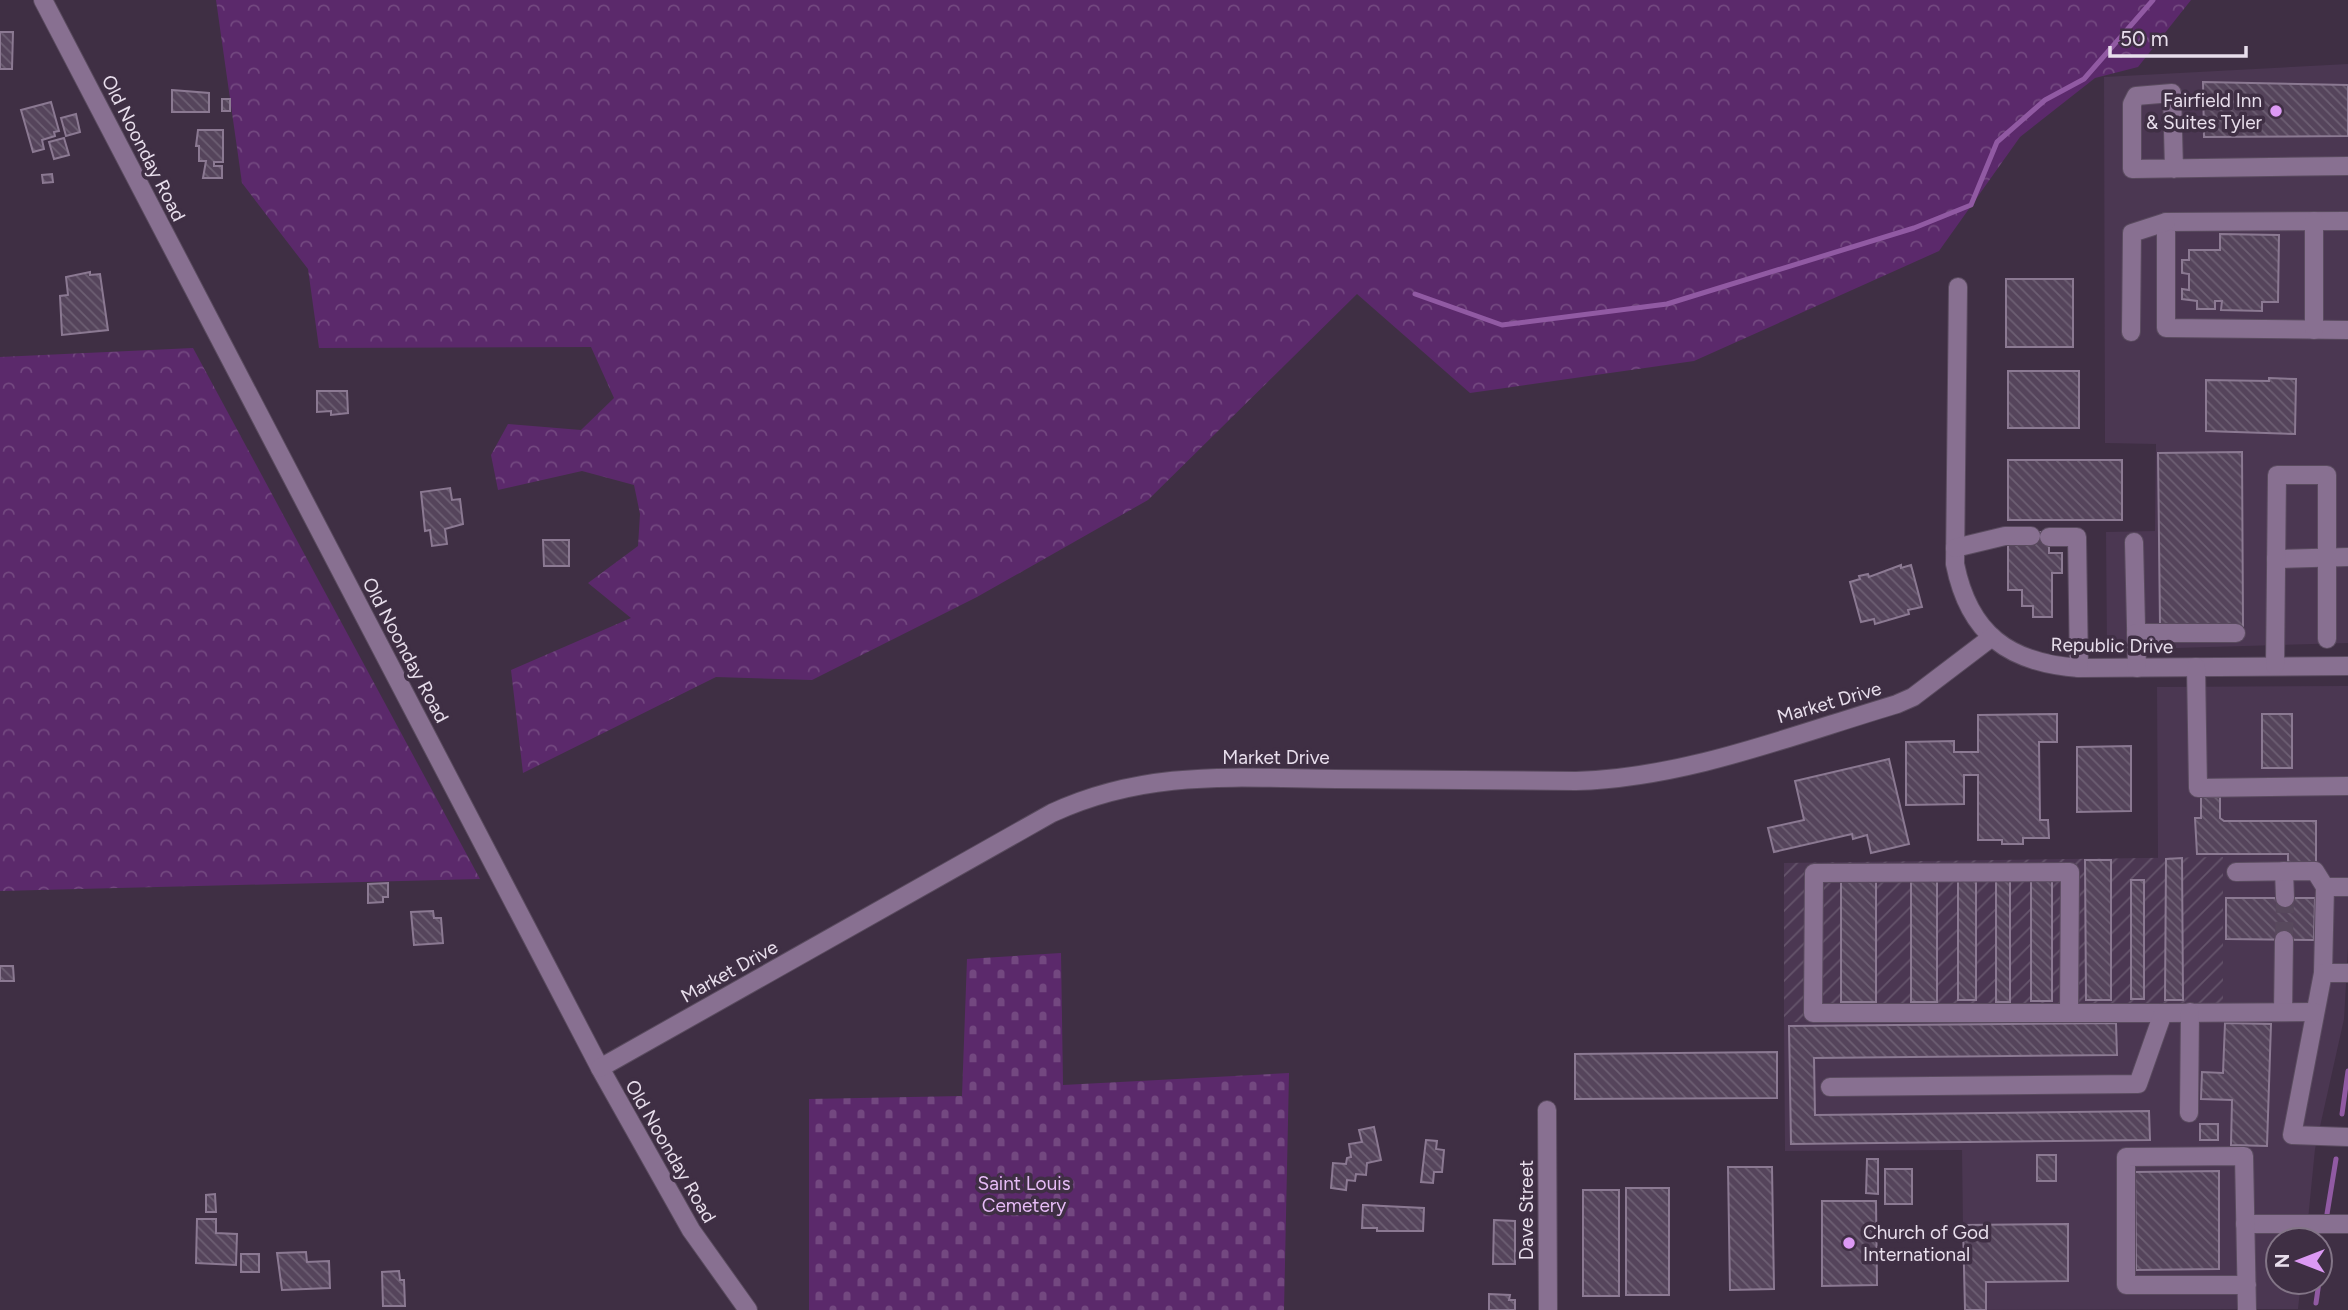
<svg xmlns="http://www.w3.org/2000/svg" width="2348" height="1310" font-family="Figtree,sans-serif">
<style>
.built{fill:#4b3752}
.industrial{fill:url(#industrial-furrows)}
.forest{fill:url(#forest-crowns)}
.cemetery{fill:url(#cemetery-stones)}
.lines{fill:none;stroke-linecap:round;stroke-linejoin:round}
.stream{stroke:#915aa3;stroke-width:5}
.building{fill:url(#building-back-hatch);stroke:#8b7992;stroke-width:2}
.minor-tunnel{stroke:#58495d;stroke-width:18;stroke-dasharray:18 9;stroke-linecap:butt}
.minor-casing{stroke:#5a4b5f;stroke-width:20}
.minor{stroke:#887091;stroke-width:18}
.poi-dot{fill:#dc99f4;stroke:#3f2f44;stroke-width:2.5}
.labels{text-anchor:middle;stroke-width:7;stroke-linejoin:round;paint-order:stroke}
.poi-label{font-size:19px;fill:#e8deec;stroke:#3f2f44;text-anchor:end}
.street-label{font-size:19px;fill:#e8deec;stroke:#3f2f44}
.park-label{font-size:19px;fill:#e7bcf7;stroke:#3f2f44}
</style>
<defs>
<pattern id="industrial-furrows" width="10" height="10" patternUnits="userSpaceOnUse" patternTransform="scale(1.75)"><rect width="10" height="10" fill="#4b3752"/><path d="M-1 1l2-2M0 10L10 0M9 11l2-2" fill="none" stroke="#65546b"/></pattern>
<pattern id="forest-crowns" width="20" height="18" patternUnits="userSpaceOnUse" patternTransform="scale(1.75)"><rect width="20" height="18" fill="#5b296b"/><path d="M2 6a3 3 0 1 1 6 0M12 15a3 3 0 1 1 6 0" fill="none" stroke="#734880"/></pattern>
<pattern id="cemetery-stones" width="16" height="16" patternUnits="userSpaceOnUse" patternTransform="scale(1.75)"><rect width="16" height="16" fill="#5b296b"/><path d="M2 7V4a2 2 0 0 1 4 0v3zM10 15v-3a2 2 0 0 1 4 0v3z" fill="#734880"/></pattern>
<pattern id="building-back-hatch" width="6" height="6" patternUnits="userSpaceOnUse" patternTransform="scale(1.75)"><rect width="6" height="6" fill="#55445b"/><path d="M-1 5l2 2M0 0l6 6M5-1l2 2" fill="none" stroke="#6d5f73"/></pattern>
</defs>
<rect width="100%" height="100%" fill="#3f2f44"/>
<g class="built">
<polygon points="2348,64 2348,643 2107,650 2106,532 2155,531 2156,444 2105,443 2104,77"/>
<polygon points="2348,686 2348,949 2344,1019 2315,1149 2306,1240 2278,1240 2278,1282 2301,1282 2298,1309 1964,1310 1962,1150 1785,1151 1784,1022 2173,1023 2223,859 2158,859 2157,687"/>
</g>
<polygon class="industrial" points="2223,857 2223,1018 2173,1023 1784,1022 1784,863"/>
<g class="forest">
<polygon points="216,0 2191,0 2138,67 2095,78 2020,137 1939,251 1694,361 1470,393 1357,294 1148,500 977,597 812,680 716,677 523,773 511,670 631,618 588,583 638,546 640,514 634,485 582,471 498,490 491,455 508,424 581,430 614,398 591,347 319,348 308,269 242,183"/>
<polygon points="193,348 480,879 0,891 0,357"/>
</g>
<polygon class="cemetery" points="1061,953 1063,1085 1289,1073 1284,1310 809,1310 809,1099 962,1096 967,959"/>
<g class="lines">
<g class="stream">
<polyline points="1415,294 1502,325 1667,304 1914,228 1971,205 1997,142 2045,100 2084,79 2153,0"/>
<polyline points="2342,1114 2348,1071"/>
<polyline points="2327,1214 2336,1159"/>
<polyline points="2320,1273 2324,1242"/>
<polyline points="2316,1303 2319,1282"/>
</g>
</g>
<g class="building">
<polygon points="0,32 13,32 12,69 0,69"/>
<polygon points="2203,82 2348,85 2348,136 2204,137"/>
<polygon points="172,90 209,93 209,112 172,112"/>
<rect x="222" y="99" width="8" height="12"/>
<polygon points="51,102 59,131 54,132 55,136 42,140 44,149 33,152 21,110"/>
<polygon points="76,114 80,132 66,136 61,118"/>
<polygon points="198,130 223,130 223,162 214,162 214,166 222,166 222,178 203,178 206,161 199,161 199,146 196,146"/>
<polygon points="64,138 69,155 54,159 49,142"/>
<polygon points="52,174 53,182 43,183 42,175"/>
<polygon points="2220,234 2279,235 2278,302 2262,302 2262,311 2221,310 2222,301 2215,301 2215,309 2197,309 2197,301 2182,299 2182,289 2189,290 2189,274 2182,273 2182,260 2189,260 2189,250 2220,250"/>
<polygon points="90,272 90,275 100,274 108,330 62,335 60,296 68,295 66,277"/>
<rect x="2006" y="279" width="67" height="68"/>
<rect x="2008" y="371" width="71" height="57"/>
<polygon points="2269,378 2296,379 2295,434 2206,431 2206,380 2269,381"/>
<polygon points="317,391 347,391 348,413 331,415 331,411 317,412"/>
<polygon points="2242,452 2243,626 2160,625 2158,453"/>
<rect x="2008" y="460" width="114" height="60"/>
<polygon points="450,488 452,500 460,499 463,524 445,529 447,544 432,546 430,530 425,531 421,492"/>
<polygon points="2031,532 2049,532 2049,553 2062,553 2062,573 2052,573 2052,617 2033,617 2033,606 2022,606 2022,590 2008,590 2008,540"/>
<polygon points="543,540 569,540 569,566 544,566"/>
<polygon points="1901,565 1901,568 1911,565 1922,607 1908,610 1909,614 1875,624 1874,619 1861,622 1850,582 1860,579 1859,576 1868,574 1869,577"/>
<polygon points="2057,714 2057,742 2039,742 2040,820 2048,820 2049,838 2023,838 2023,844 2002,844 2002,840 1978,840 1978,775 1964,775 1964,804 1906,805 1906,742 1954,741 1954,752 1978,752 1978,715"/>
<rect x="2262" y="714" width="30" height="54"/>
<polygon points="2131,746 2131,811 2077,812 2077,747"/>
<polygon points="1889,759 1909,844 1871,853 1867,835 1853,839 1852,834 1774,852 1768,828 1804,820 1795,781"/>
<polygon points="2201,797 2220,797 2220,818 2224,821 2316,821 2316,863 2288,863 2288,854 2197,854 2195,818 2201,818"/>
<polygon points="2182,858 2183,1000 2165,1000 2166,859"/>
<polygon points="2085,860 2111,860 2111,1000 2086,1000"/>
<rect x="1911" y="879" width="26" height="123"/>
<rect x="1841" y="880" width="35" height="122"/>
<rect x="1996" y="880" width="14" height="122"/>
<rect x="2031" y="880" width="21" height="121"/>
<rect x="2131" y="880" width="13" height="119"/>
<rect x="1958" y="881" width="18" height="119"/>
<polygon points="388,883 388,897 383,897 383,902 368,903 368,884"/>
<polygon points="2226,898 2315,898 2314,940 2226,939"/>
<polygon points="433,911 434,918 441,918 443,943 414,945 411,912"/>
<polygon points="0,966 13,966 14,981 0,981"/>
<polygon points="2116,1023 2117,1055 1814,1058 1815,1115 2149,1111 2150,1140 1791,1144 1789,1026"/>
<polygon points="2225,1023 2271,1024 2267,1146 2231,1145 2232,1100 2201,1099 2202,1072 2223,1073"/>
<polygon points="1777,1052 1777,1098 1575,1099 1575,1054"/>
<rect x="2200" y="1124" width="18" height="16"/>
<polygon points="1374,1127 1381,1160 1367,1163 1366,1175 1356,1174 1355,1181 1347,1180 1346,1190 1331,1188 1333,1163 1346,1164 1347,1158 1351,1157 1349,1144 1362,1142 1359,1130"/>
<polygon points="1426,1140 1437,1141 1436,1149 1444,1150 1442,1172 1434,1172 1433,1183 1421,1182"/>
<rect x="2037" y="1155" width="19" height="26"/>
<polygon points="1867,1159 1878,1159 1878,1194 1866,1193"/>
<polygon points="1728,1167 1772,1167 1774,1289 1730,1290"/>
<rect x="1885" y="1169" width="27" height="35"/>
<polygon points="2219,1171 2219,1269 2136,1270 2135,1172"/>
<rect x="1626" y="1188" width="43" height="107"/>
<rect x="1583" y="1190" width="36" height="106"/>
<polygon points="215,1194 216,1212 206,1212 206,1195"/>
<polygon points="1822,1201 1876,1201 1877,1285 1822,1286"/>
<polygon points="1363,1205 1424,1208 1423,1231 1377,1231 1377,1228 1362,1228"/>
<polygon points="197,1219 216,1219 216,1233 237,1234 236,1265 196,1263"/>
<polygon points="1494,1220 1515,1221 1515,1264 1493,1264"/>
<polygon points="2068,1224 2068,1281 1986,1282 1986,1310 1965,1310 1963,1225"/>
<polygon points="306,1252 307,1262 329,1261 330,1288 282,1290 277,1253"/>
<rect x="241" y="1254" width="18" height="18"/>
<polygon points="399,1271 400,1280 404,1280 405,1306 383,1306 382,1272"/>
<polygon points="1489,1294 1510,1295 1509,1300 1515,1300 1515,1310 1489,1310"/>
</g>
<g class="lines">
<polyline class="minor-tunnel" points="2284,940 2285,898"/>
<g class="minor-casing">
<g id="minor">
<polyline points="43,0 600,1068 691,1230 748,1310"/>
<polyline points="2174,169 2172,93 2136,96 2132,104 2132,169 2348,166"/>
<polyline points="2348,221 2166,222 2166,328 2348,330"/>
<path d="M1958,287L1955,564C1969,634 2009,663 2079,668L2348,666"/>
<polyline points="2314,330 2314,221"/>
<polyline points="2131,332 2132,233 2166,222"/>
<polyline points="2049,537 2077,537 2079,668"/>
<polyline points="2134,542 2137,668"/>
<polyline points="1955,548 2005,536 2031,536"/>
<polyline points="2276,559 2348,557"/>
<polyline points="2136,633 2236,633"/>
<polyline points="2275,666 2277,475 2327,475 2327,639"/>
<polyline points="2196,667 2198,788 2348,786"/>
<polyline points="2284,871 2285,898"/>
<polyline points="2236,872 2315,871 2325,887"/>
<polyline points="2323,973 2325,887 2348,887"/>
<polyline points="2348,973 2323,973 2292,1135 2348,1137"/>
<polyline points="2283,1012 2284,940"/>
<polyline points="2069,1013 2070,872 1814,873 1813,1013 2163,1013"/>
<path d="M600,1068L1052,813C1147,769 1235,778 1336,779C1416,779 1496,780 1576,781C1685,778 1793,735 1897,704L1913,697L1992,637"/>
<polyline points="1830,1087 2138,1084 2163,1013 2315,1012"/>
<polyline points="1547,1110 1548,1310"/>
<polyline points="2189,1113 2190,1012"/>
<polyline points="2245,1224 2348,1224"/>
<polyline points="2247,1310 2244,1156 2126,1157 2126,1285 2247,1285"/>
</g>
</g>
<use href="#minor" class="minor"/>
</g>
<g class="poi-dot">
<circle cx="2276" cy="111" r="7"/>
<circle cx="1849" cy="1243" r="7"/>
</g>
<g class="labels">
<g class="poi-label">
<text x="2262" y="107">Fairfield Inn<tspan x="2262" dy="22">&amp; Suites Tyler</tspan></text>
<text x="1863" y="1239" text-anchor="start">Church of God<tspan x="1863" dy="22">International</tspan></text>
</g>
<g class="street-label">
<text transform="translate(144 148) rotate(63)" y="7">Old Noonday Road</text>
<text transform="translate(2112 645) rotate(1)" y="7">Republic Drive</text>
<text transform="translate(406 650) rotate(62)" y="7">Old Noonday Road</text>
<text transform="translate(1829 702) rotate(-16)" y="7">Market Drive</text>
<text x="1276" y="764">Market Drive</text>
<text transform="translate(729 971) rotate(-29)" y="7">Market Drive</text>
<text transform="translate(671 1151) rotate(60)" y="7">Old Noonday Road</text>
<text transform="translate(1526 1210) rotate(-90)" y="7">Dave Street</text>
</g>
<g class="park-label">
<text x="1024" y="1190">Saint Louis<tspan x="1024" dy="22">Cemetery</tspan></text>
</g>
</g>
<g transform="translate(2299 1261) rotate(270)"><circle r="33" fill="#3f2f44" stroke="#837587" stroke-width="2"/>
<path d="M0-5L12 26L0 18L-12 26Z" fill="#dc99f4"/>
<text y="-10" font-size="19" font-weight="bold" text-anchor="middle" fill="#e8deec">N</text>
</g>
<path d="M2110 46v10h136v-10" fill="none" stroke="#e8deec" stroke-width="3.5"/>
<text x="2120" y="46" font-size="21" fill="#e8deec" stroke="#3f2f44" stroke-width="5" paint-order="stroke">50 m</text>
</svg>
